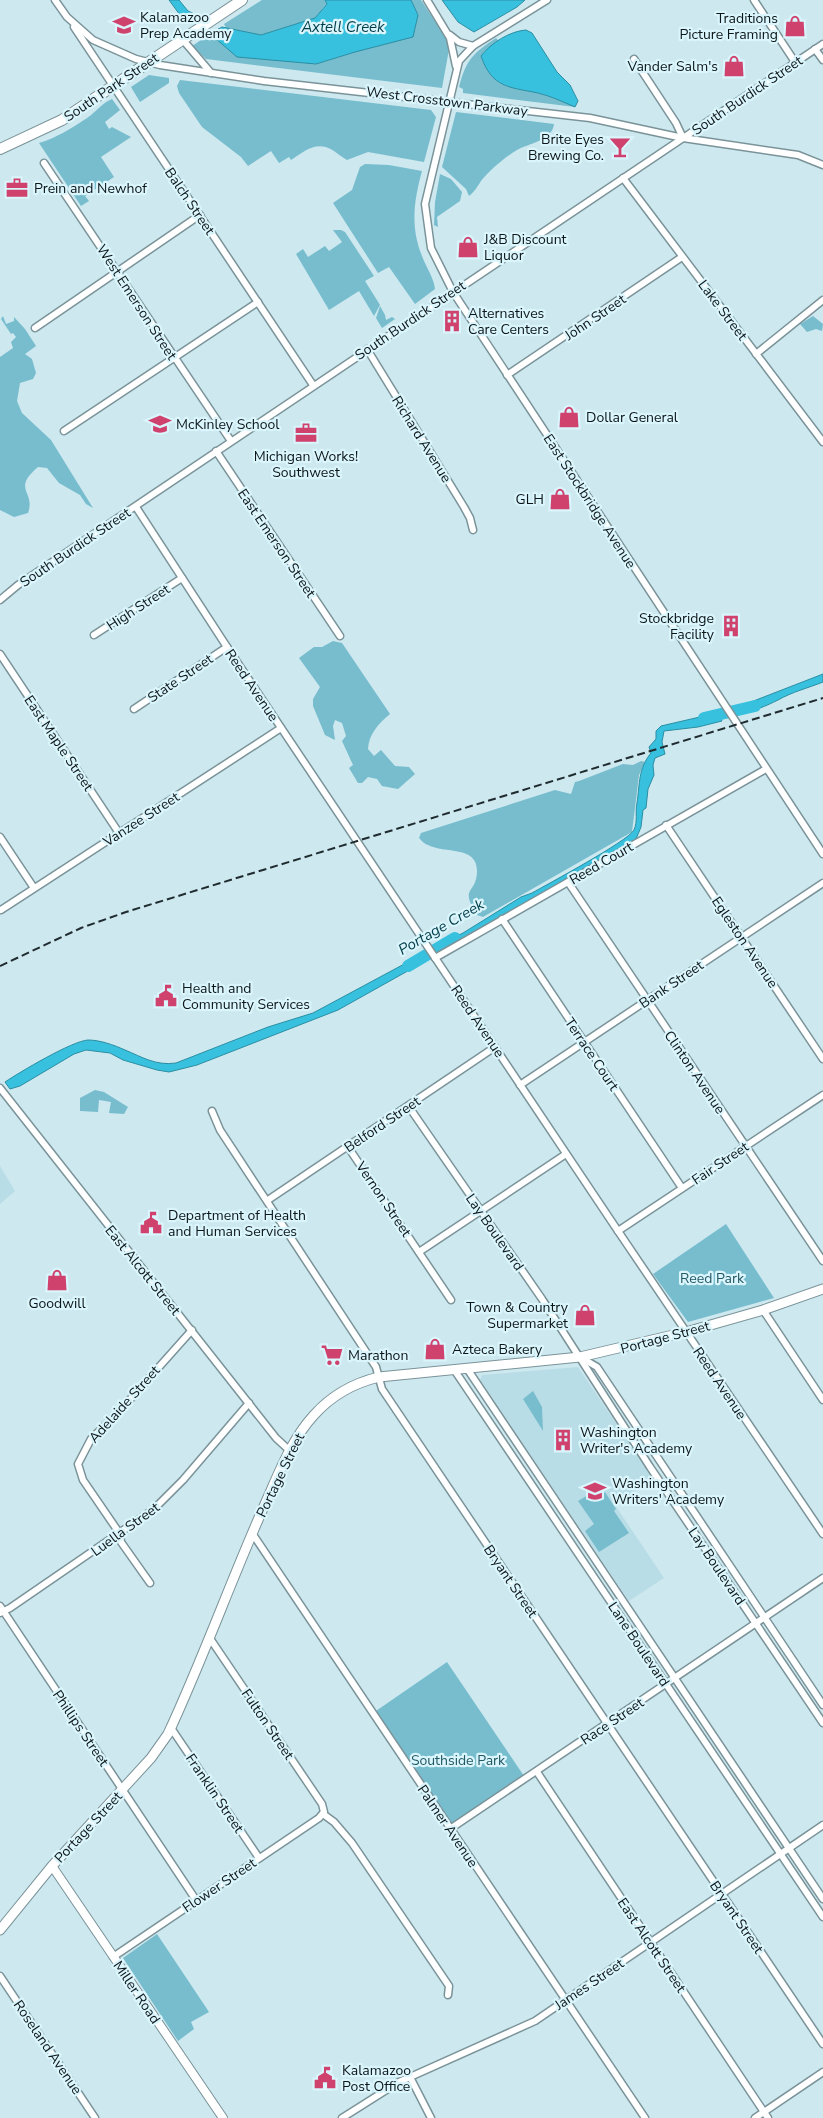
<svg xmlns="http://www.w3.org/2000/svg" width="823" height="2118" font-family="'Nunito Sans',sans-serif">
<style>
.built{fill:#b9dde6}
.green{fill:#77bdce}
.water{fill:#38c1de;stroke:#2b8ea3}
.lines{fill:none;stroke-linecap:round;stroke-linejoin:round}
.river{stroke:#38c1de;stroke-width:12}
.minor-casing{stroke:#7a9399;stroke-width:9}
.tertiary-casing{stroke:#7a9399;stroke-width:10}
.secondary-casing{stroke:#7a9399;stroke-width:11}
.primary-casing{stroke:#7a9399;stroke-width:12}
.minor{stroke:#fff;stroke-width:6}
.tertiary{stroke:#fff;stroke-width:8}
.secondary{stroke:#fff;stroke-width:9}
.primary{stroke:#fff;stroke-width:10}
.rail{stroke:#202b2f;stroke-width:2;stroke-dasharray:8 4;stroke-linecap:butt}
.labels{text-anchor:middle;stroke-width:4.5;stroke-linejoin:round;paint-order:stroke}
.poi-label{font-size:14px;fill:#0d1619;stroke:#daf5fc;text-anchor:start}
.street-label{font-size:14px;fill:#0d1619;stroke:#daf5fc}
.park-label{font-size:14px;fill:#235965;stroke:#daf5fc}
.water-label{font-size:15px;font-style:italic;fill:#003d49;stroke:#daf5fc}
</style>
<rect width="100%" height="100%" fill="#cde8ef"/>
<g class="built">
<polygon points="0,1166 15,1191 0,1204"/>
<polygon points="578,1367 653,1478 615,1505 664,1578 629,1601 480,1380 482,1375"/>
</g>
<g class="green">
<polygon points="262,0 325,0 327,3 315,18 261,35 226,28 224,24"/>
<polygon points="411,0 421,0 450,44 442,88 206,59 192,46 213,32 215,38 316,64 355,52 418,15"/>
<path d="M496,38L499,41L485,51L481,56C493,89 509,87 538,93C551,96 564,102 575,107L463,93V89L459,87C466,60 473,53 496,38Z"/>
<polygon points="149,75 169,78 169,83 140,102 131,87"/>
<path d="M180,80L431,110L436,117L424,162L368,152L347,160C342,157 338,154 334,151C317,140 306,150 291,160L289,157L279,163L271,151L248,166L241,157L202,127L179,93L177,86Z"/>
<path d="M112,99L120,110L105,122L109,129L112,127L131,137L101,157L114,177L85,196L89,201L81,206L39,143C56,138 72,128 87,118C96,112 102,103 112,99Z"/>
<path d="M456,112L554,124C552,141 529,143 517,150C505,157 490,170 481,181C477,187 475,191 469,196L466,189L442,167Z"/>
<path d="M365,164L389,165L422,171C414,200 410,227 422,256C426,267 434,278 435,289L415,304L389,267L378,273L333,203L352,190L360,167Z"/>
<polygon points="440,174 451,179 462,192 460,201 437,217 438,227 434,225 435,202"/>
<polygon points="333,230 341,230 345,232 374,276 365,281 380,305 374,316 359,291 329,310 296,254 303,249 308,257 325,246 329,251 342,242"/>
<polygon points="380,306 385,315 386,320 392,317 395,319 382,328 376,318"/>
<path d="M3,316L6,324L14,321V317L25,329L36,346L25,354L32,359L36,373L33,379L20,383L17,401L22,413L51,440L93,508L86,504L80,495L59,483L47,468L38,467C11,490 36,491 28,513L14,517L0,510V357L13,348L11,342L16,337L13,333L11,334L1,319Z"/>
<polygon points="813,316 823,324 822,331 816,329 807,332 800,324"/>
<path d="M333,641L342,643L390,714C378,724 369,734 368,749L374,756L381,750L395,766L409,767L415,774L398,789L382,786L377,779L368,777L362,783H358L349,768L353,765L342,741L346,736L342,723L335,720L333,726L335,740L325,735L313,706V699L320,687L299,658L314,647H322Z"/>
<path d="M641,761L645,762L639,775L632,832L483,917L477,915C459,886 476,895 477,872C478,845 445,854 428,845C424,844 421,840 419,838L421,833L555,790L571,794L575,782L579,781L623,764L633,765Z"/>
<polygon points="95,1090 104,1092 128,1107 124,1114 109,1113 111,1102 99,1100 98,1112 80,1111 80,1098"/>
<polygon points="726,1224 774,1298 688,1322 653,1274"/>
<polygon points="533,1391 542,1407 543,1431 523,1399"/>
<polygon points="605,1492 616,1509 614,1511 629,1533 599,1552 585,1531 594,1524 578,1501 588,1495 590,1498 597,1493 600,1496"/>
<polygon points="447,1662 526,1779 450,1829 373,1713"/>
<polygon points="157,1934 209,2012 191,2022 194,2029 178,2041 123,1958"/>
</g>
<g class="water">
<polygon points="169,0 179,0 188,11 199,16 190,21 180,15"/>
<polygon points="325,0 411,0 418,15 413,37 355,52 316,64 237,57 215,38 213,32 222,27 261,35 315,18 327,4"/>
<polygon points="442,0 525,0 517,7 474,32 458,22"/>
<path d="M526,30L532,33L557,72L570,85L578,101L575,107C563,102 551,96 538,93C509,87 492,88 481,56C491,43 510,31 526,30Z"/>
<path d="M823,674V682C808,688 792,692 778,700C766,706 755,711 741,712L738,707Z"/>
<path d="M717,713L722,721L698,727L664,731L662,742L665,754L655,758L653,765L654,775L648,789L646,808L643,810L641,827L636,839L443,950L440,944L463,933L521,897L532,893C548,884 628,841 634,830C638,821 635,812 637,803C640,783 638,769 651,753L649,747L656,739V731L661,726Z"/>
<path d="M421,955L424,960L422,963L338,1010L197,1065L169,1072L157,1070L123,1060L110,1053L86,1050L74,1054L20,1086L10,1089L5,1082C20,1072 72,1041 88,1040C100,1040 114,1045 125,1050C142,1057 156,1066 176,1063L268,1027L313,1013Z"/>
</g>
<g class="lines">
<g class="river">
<polyline points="704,718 755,706"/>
<polyline points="408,966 455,938"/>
</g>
<g class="minor-casing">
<g id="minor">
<polyline points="55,0 67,17 93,40 136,59 160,65 264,81 590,118 683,138 798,155 823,165"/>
<polyline points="427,0 450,38 456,66"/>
<polyline points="547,0 473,46 459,61 425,204 431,248 453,292 823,854"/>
<polyline points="754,0 795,62"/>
<polyline points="74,27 313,385"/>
<polyline points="450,35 459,42 473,46"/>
<polyline points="183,40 211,73"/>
<polyline points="815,49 823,60"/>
<polyline points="634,59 676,123 683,138"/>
<polyline points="44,163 231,441"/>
<polyline points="623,178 823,442"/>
<polyline points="35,328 200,215"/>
<polyline points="367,349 464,507 470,518 473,530"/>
<polyline points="756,354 823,300"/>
<polyline points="507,375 682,257"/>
<polyline points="64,431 258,302"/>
<polyline points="216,451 340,636"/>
<polyline points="136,507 227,647 618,1231 823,1534"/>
<polyline points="0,600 18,585 823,44"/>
<polyline points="94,635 182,578"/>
<polyline points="0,654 119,833"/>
<polyline points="134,709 227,647"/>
<polyline points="666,825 823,1059"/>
<polyline points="0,837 34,888"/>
<polyline points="568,882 823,1261"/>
<polyline points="1,910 281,728"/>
<polyline points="502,919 682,1188"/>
<polyline points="435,958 766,769"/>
<polyline points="520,1085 823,883"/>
<polyline points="0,1088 276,1438 289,1450"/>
<polyline points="409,1107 542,1299 650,1467 823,1723"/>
<polyline points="212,1111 220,1130 376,1367 382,1389 823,2044"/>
<polyline points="348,1147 451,1300"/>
<polyline points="268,1200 495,1047"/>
<polyline points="618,1231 823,1095"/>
<polyline points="419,1252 566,1154"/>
<polyline points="763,1310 823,1400"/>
<polyline points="580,1357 597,1367 823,1705"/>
<polyline points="468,1370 823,1899"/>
<polyline points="455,1371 823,1917"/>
<polyline points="252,1533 645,2118"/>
<polyline points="150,1583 121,1542 120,1534 83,1480 78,1464 91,1439 118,1413 192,1330"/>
<polyline points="0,1606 196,1900"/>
<polyline points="0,1613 10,1608 154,1509 183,1480 249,1403"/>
<polyline points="171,1728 259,1858"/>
<polyline points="537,1772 768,2118"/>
<polyline points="323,1814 334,1822 352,1843 449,1986 448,1995"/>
<polyline points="450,1829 823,1578"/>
<polyline points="113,1957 319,1818 324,1812 322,1804 209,1637"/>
<polyline points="0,1976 95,2118"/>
<polyline points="410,2077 431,2118"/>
<polyline points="342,2118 399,2082 535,2021 823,1825"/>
<polyline points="755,2118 823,2072"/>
</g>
</g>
<g class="tertiary-casing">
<polyline id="tertiary" points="52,1866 223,2118"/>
</g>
<g class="secondary-casing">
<path id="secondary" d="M0,1930L52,1866L151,1758L168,1734C203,1659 231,1580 265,1504C279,1473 291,1440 314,1415C331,1396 354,1383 379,1377L580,1357L686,1332L763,1310L823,1289"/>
</g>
<g class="primary-casing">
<polyline id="primary" points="0,149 62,120 242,0"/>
</g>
<use href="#minor" class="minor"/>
<use href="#tertiary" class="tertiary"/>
<use href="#secondary" class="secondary"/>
<use href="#primary" class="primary"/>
<polyline class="rail" points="0,966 81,928 126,912 823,698"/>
</g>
<defs>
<g id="school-bare" transform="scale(1.725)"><path d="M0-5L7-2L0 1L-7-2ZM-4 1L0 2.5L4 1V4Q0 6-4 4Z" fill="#d0426e" stroke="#daf5fc" stroke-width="2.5" paint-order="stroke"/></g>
<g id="shop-bare" transform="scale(1.725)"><path d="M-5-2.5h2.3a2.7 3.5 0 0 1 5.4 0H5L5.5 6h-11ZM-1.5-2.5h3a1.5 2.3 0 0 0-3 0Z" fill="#d0426e" stroke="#daf5fc" stroke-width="2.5" paint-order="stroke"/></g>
<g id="bar-bare" transform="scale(1.725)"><path d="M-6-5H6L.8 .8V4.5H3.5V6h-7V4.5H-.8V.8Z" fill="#d0426e" stroke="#daf5fc" stroke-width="2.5" paint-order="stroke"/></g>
<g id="office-bare" transform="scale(1.725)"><path d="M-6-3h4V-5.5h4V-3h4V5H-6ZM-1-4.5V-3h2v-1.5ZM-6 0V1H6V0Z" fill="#d0426e" stroke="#daf5fc" stroke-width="2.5" paint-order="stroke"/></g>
<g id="building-bare" transform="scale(1.725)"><path d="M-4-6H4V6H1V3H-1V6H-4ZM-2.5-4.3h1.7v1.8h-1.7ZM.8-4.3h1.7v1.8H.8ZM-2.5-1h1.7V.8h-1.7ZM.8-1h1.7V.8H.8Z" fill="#d0426e" stroke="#daf5fc" stroke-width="2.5" paint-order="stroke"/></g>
<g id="civic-bare" transform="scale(1.725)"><path d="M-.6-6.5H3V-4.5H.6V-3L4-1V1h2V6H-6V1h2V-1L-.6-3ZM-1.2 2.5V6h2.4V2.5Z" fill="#d0426e" stroke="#daf5fc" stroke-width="2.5" paint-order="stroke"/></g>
<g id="supermarket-bare" transform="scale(1.725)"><path d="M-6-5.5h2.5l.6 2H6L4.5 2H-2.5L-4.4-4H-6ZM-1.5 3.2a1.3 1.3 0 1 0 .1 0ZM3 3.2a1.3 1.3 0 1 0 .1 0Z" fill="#d0426e" stroke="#daf5fc" stroke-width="2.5" paint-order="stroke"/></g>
</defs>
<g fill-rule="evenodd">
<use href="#school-bare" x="124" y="25"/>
<use href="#shop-bare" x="795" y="26"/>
<use href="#shop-bare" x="734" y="66"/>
<use href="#bar-bare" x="620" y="147"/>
<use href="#office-bare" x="17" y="188"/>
<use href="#shop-bare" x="468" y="247"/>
<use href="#building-bare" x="452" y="321"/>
<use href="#shop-bare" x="569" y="417"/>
<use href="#school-bare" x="160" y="424"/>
<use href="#office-bare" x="306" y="433"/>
<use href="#shop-bare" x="560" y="499"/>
<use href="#building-bare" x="731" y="626"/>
<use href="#civic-bare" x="166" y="996"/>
<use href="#civic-bare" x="151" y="1223"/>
<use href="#shop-bare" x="57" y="1280"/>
<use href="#shop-bare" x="585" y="1315"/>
<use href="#shop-bare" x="435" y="1349"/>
<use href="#supermarket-bare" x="332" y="1355"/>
<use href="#building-bare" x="563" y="1440"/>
<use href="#school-bare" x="595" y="1491"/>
<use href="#civic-bare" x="325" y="2078"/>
</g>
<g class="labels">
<g class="poi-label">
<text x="140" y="22">Kalamazoo<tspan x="140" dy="16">Prep Academy</tspan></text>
<text x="778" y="23" text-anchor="end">Traditions<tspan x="778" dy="16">Picture Framing</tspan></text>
<text x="718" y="71" text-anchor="end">Vander Salm's</text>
<text x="604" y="144" text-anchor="end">Brite Eyes<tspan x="604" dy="16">Brewing Co.</tspan></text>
<text x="34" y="193">Prein and Newhof</text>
<text x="484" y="244">J&amp;B Discount<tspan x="484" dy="16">Liquor</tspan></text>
<text x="468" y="318">Alternatives<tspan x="468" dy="16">Care Centers</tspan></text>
<text x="586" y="422">Dollar General</text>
<text x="176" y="429">McKinley School</text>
<text x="306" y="461" text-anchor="middle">Michigan Works!<tspan x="306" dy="16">Southwest</tspan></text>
<text x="544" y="504" text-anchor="end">GLH</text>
<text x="714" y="623" text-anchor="end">Stockbridge<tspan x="714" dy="16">Facility</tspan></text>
<text x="182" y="993">Health and<tspan x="182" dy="16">Community Services</tspan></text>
<text x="168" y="1220">Department of Health<tspan x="168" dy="16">and Human Services</tspan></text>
<text x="57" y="1308" text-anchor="middle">Goodwill</text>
<text x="568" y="1312" text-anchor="end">Town &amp; Country<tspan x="568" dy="16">Supermarket</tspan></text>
<text x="452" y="1354">Azteca Bakery</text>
<text x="348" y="1360">Marathon</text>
<text x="580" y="1437">Washington<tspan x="580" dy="16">Writer's Academy</tspan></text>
<text x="612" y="1488">Washington<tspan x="612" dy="16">Writers' Academy</tspan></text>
<text x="342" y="2075">Kalamazoo<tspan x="342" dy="16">Post Office</tspan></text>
</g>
<g class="street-label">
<text transform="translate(111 87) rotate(-34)" y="5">South Park Street</text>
<text transform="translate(747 95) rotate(-34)" y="5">South Burdick Street</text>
<text transform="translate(447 101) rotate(7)" y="5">West Crosstown Parkway</text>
<text transform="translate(190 201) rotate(56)" y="5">Balch Street</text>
<text transform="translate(137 302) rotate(57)" y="5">West Emerson Street</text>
<text transform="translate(723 310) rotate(53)" y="5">Lake Street</text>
<text transform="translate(595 317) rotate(-34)" y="5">John Street</text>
<text transform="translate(410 320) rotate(-34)" y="5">South Burdick Street</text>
<text transform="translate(422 439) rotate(58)" y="5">Richard Avenue</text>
<text transform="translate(590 501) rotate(57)" y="5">East Stockbridge Avenue</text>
<text transform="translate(277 543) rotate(56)" y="5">East Emerson Street</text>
<text transform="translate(75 547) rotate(-34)" y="5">South Burdick Street</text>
<text transform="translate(138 607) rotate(-33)" y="5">High Street</text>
<text transform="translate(180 678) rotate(-34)" y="5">State Street</text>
<text transform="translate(252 685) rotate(56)" y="5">Reed Avenue</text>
<text transform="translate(59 743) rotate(56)" y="5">East Maple Street</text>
<text transform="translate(141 819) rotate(-33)" y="5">Vanzee Street</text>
<text transform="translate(601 863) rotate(-30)" y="5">Reed Court</text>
<text transform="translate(745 942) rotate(56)" y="5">Egleston Avenue</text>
<text transform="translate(671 984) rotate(-34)" y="5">Bank Street</text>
<text transform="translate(478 1021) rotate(56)" y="5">Reed Avenue</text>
<text transform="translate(592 1054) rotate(56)" y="5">Terrace Court</text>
<text transform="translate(695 1072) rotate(56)" y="5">Clinton Avenue</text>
<text transform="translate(382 1124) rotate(-34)" y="5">Belford Street</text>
<text transform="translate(720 1163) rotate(-34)" y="5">Fair Street</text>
<text transform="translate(384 1199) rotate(56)" y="5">Vernon Street</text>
<text transform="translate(495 1232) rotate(55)" y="5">Lay Boulevard</text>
<text transform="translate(143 1270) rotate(51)" y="5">East Alcott Street</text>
<text transform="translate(665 1337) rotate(-15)" y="5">Portage Street</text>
<text transform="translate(720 1383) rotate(56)" y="5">Reed Avenue</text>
<text transform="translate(124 1404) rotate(-48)" y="5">Adelaide Street</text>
<text transform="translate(280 1475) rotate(-64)" y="5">Portage Street</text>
<text transform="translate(125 1529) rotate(-36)" y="5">Luella Street</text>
<text transform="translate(717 1566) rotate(56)" y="5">Lay Boulevard</text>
<text transform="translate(511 1581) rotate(56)" y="5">Bryant Street</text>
<text transform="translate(639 1644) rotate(56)" y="5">Lane Boulevard</text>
<text transform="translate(612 1721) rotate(-34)" y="5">Race Street</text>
<text transform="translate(268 1724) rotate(56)" y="5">Fulton Street</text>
<text transform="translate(81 1728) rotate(56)" y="5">Phillips Street</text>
<text transform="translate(215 1793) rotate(56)" y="5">Franklin Street</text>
<text transform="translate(448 1826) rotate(56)" y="5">Palmer Avenue</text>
<text transform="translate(88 1827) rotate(-47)" y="5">Portage Street</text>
<text transform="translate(219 1885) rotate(-34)" y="5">Flower Street</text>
<text transform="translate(737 1917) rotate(56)" y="5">Bryant Street</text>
<text transform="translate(652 1945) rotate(56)" y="5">East Alcott Street</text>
<text transform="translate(589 1984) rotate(-34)" y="5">James Street</text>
<text transform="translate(137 1992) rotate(56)" y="5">Miller Road</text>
<text transform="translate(48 2047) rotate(56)" y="5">Roseland Avenue</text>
</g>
<g class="park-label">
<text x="712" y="1283">Reed Park</text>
<text x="458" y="1765">Southside Park</text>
</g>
<g class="water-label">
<text x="343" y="32">Axtell Creek</text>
<text transform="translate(441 927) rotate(-30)" y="5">Portage Creek</text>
</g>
</g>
</svg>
